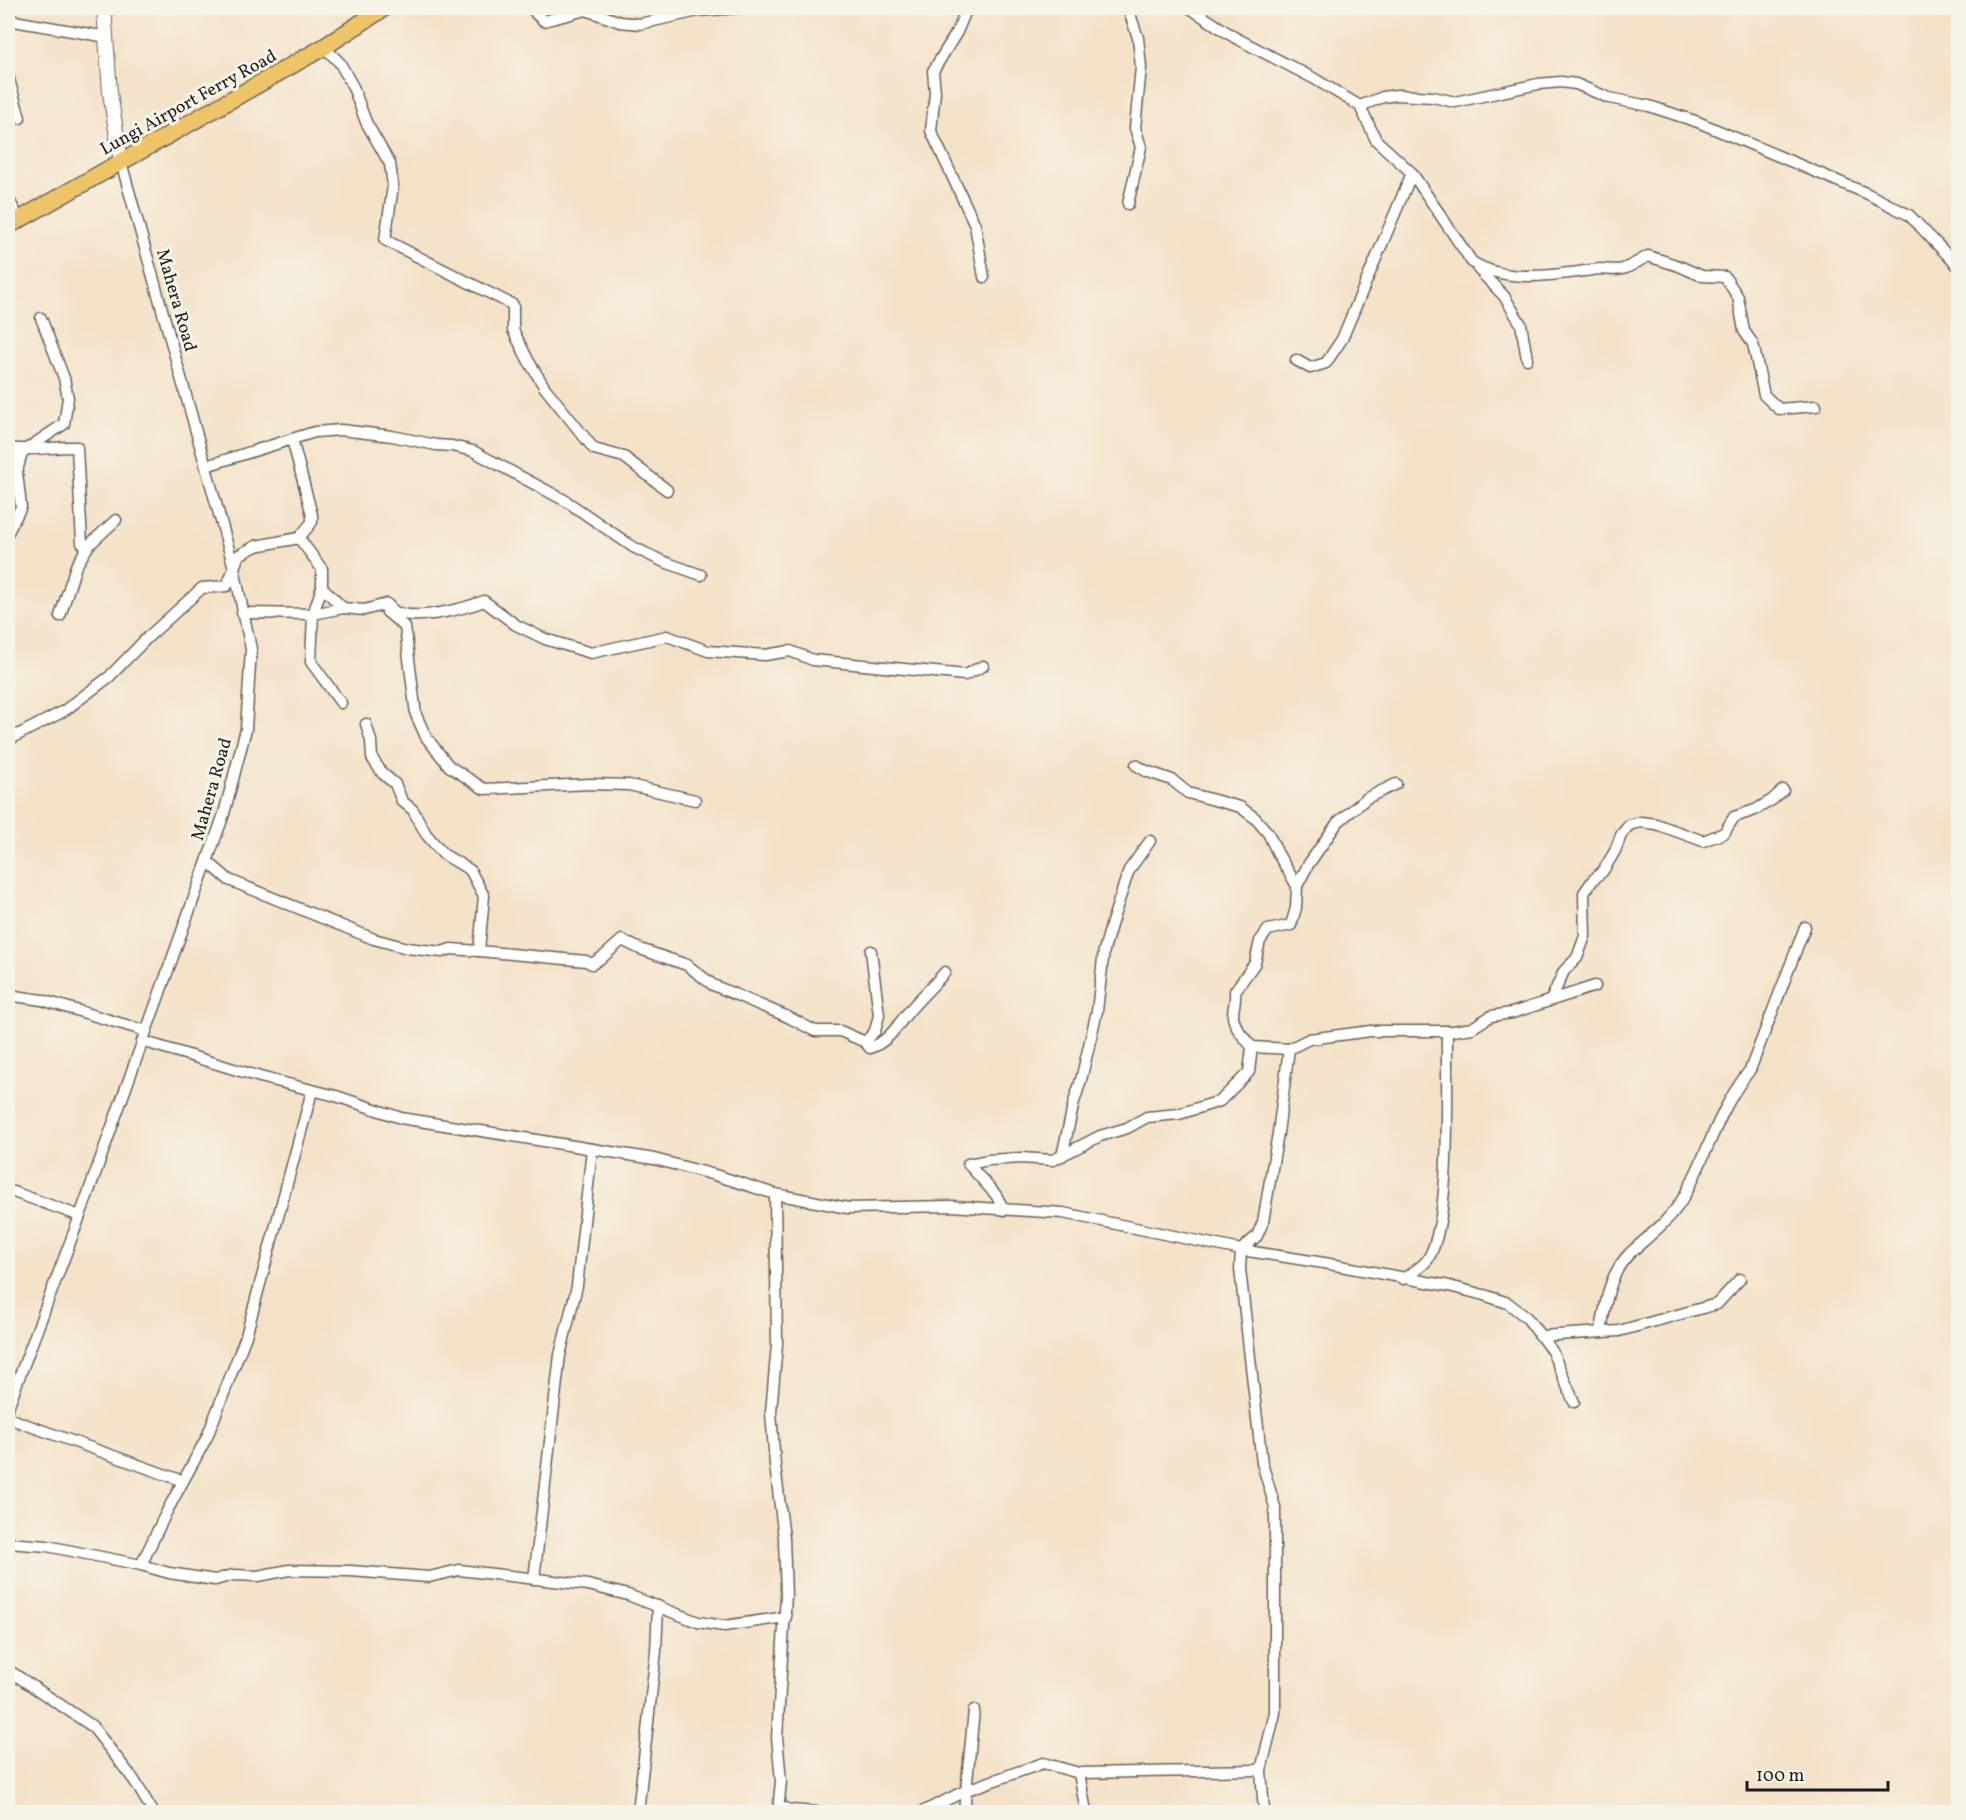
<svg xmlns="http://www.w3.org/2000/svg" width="1966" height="1820" font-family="Vollkorn,serif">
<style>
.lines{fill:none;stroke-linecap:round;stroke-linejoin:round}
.minor-casing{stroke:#686158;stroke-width:13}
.tertiary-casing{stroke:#686158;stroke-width:16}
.primary-casing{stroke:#686158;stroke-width:19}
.minor{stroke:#fff;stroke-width:10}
.tertiary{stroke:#fff;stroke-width:14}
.primary{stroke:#eec469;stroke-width:16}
.labels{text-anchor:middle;stroke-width:6;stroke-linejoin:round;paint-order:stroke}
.street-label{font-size:18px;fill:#1c1c1c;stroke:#f7f3e8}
</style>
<rect width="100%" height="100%" fill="#f7f3e8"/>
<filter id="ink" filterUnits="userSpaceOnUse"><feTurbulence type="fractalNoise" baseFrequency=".0167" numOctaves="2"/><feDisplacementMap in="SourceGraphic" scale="12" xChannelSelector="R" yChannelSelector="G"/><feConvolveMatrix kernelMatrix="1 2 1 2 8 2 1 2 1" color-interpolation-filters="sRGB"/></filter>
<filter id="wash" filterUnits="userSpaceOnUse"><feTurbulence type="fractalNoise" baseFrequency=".008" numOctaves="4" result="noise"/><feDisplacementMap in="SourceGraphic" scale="24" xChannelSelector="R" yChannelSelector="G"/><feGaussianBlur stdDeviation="1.35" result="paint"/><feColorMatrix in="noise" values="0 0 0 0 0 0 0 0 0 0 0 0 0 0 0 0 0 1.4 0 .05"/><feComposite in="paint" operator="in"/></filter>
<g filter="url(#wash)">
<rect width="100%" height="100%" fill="#f4e2c8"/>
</g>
<g filter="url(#ink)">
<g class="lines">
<g class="minor-casing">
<g id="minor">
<polyline points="533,8 536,14 544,21 586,10 620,22 640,24 698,11 738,8"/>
<polyline points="967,8 957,32 933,71 935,92 931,131 975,225 984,277"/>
<polyline points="1128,8 1138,38 1141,67 1135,128 1141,147 1128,204"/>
<polyline points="1190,8 1234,37 1313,78 1360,106 1383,97 1397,95 1433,97 1455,102 1538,84 1561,82 1576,84 1609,98 1649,106 1698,122 1868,194 1909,215 1958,266"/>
<polyline points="8,20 107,37"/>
<polyline points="324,47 340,63 353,87 366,122 390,164 393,186 385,240 513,305 513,330 528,360 545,388 594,449 624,457 667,490"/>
<polyline points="8,76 20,118"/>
<path d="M1360,106L1376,140L1412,173L1472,262C1509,285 1559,274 1600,269C1607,269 1616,271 1623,269C1632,266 1640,260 1648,256L1679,266L1702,276L1725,277L1738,297L1744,331L1753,344L1764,395L1779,409L1816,406"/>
<polyline points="8,198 19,219"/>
<polyline points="1478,269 1504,296 1521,324 1527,359"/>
<polyline points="1296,360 1310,368 1326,363 1342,339 1412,173"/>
<polyline points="292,439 315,432 341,430 392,436 436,445 452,446 473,451 566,501 633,547 662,561 701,575"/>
<path d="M8,448C30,452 54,446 77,447L82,543L89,545"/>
<polyline points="8,459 21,455 25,450 64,424 68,398 64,378 41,318"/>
<polyline points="206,466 292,439 312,515 312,522 299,538"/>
<polyline points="8,532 21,507 17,472 21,455"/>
<polyline points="322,587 343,608"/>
<polyline points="387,612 405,627 416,715 426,737 449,766 484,789 590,784 629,785 695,800"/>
<polyline points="60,616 76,566 89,545 116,520"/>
<path d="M341,703L311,662L313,614L343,608L364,610L387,604C390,607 394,612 398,613C421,620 463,609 484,601L516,625L545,639L591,653L667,636L708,651L765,655L790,651L813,660L965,675L983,666"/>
<polyline points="366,724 371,741 372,758 382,773 395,784 402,801 413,810 426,834 443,854 470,870 484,896 479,951"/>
<polyline points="8,740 64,711 109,677 147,638 202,588 227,586 239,555 256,546 299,538 322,569 322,587 313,614 242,613"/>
<polyline points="1136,765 1146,771 1172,780 1188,793 1240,807 1255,818 1268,833 1278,854 1297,886"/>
<polyline points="207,861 229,880 374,939 407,948 442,952 451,949 479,951 586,961 592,964 604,956 622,940 640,949 687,965 713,985 788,1017 815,1031 840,1031 865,1042 875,1031 879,1015 871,951"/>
<polyline points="8,995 42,1000 146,1031"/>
<polyline points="1551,1000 1564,971 1577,958 1585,936 1584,893 1593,880 1603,871 1615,851 1621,835 1629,825 1641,822 1656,824 1703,841 1724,833 1734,817 1755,810 1772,800 1783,790"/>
<polyline points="142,1041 260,1077 336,1096 401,1118 654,1159 715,1175 775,1194 848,1208 951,1206 1063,1213 1241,1250 1324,1263 1449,1286 1484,1295 1508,1303 1527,1318 1552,1351 1574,1402"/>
<path d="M865,1042L870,1048C890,1041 897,1025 910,1010C921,997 934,985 945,972"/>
<path d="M1252,1047C1245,1038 1234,1028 1233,1016C1233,1008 1236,1000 1235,991L1255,963L1260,941L1268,930L1291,925L1296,908L1297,886L1308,865L1338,822L1367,798L1396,784"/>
<polyline points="1289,1049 1309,1039 1371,1031 1453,1031 1472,1028 1491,1016 1512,1013 1595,986"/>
<polyline points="1062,1156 1074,1102 1081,1080 1097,1011 1104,950 1112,922 1129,870 1150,841"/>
<polyline points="8,1190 80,1216"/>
<polyline points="775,1194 777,1344 771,1412 775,1465 784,1538 786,1595 777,1737 781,1781 778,1812"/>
<polyline points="1004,1210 996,1195 968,1164 989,1160 1021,1158 1053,1160 1100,1136 1127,1128 1147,1117 1179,1114 1220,1101 1249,1072 1252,1047 1289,1049 1278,1133 1263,1222 1257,1236 1241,1250 1240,1269 1262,1463 1275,1507 1275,1713 1261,1770 1264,1812"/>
<path d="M1403,1279C1411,1273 1423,1267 1428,1259C1453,1218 1446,1083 1447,1031"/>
<path d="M1601,1332C1605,1304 1609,1273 1631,1252C1649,1236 1669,1221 1682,1200C1707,1157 1718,1109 1750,1070L1805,927"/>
<polyline points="1541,1336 1619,1331 1659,1320 1717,1304 1740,1279"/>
<polyline points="8,1407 80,1216 224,814 246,729 251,649 234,568 121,162"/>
<polyline points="8,1418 183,1481"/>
<polyline points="8,1543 47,1546 141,1565 169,1573 215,1580 233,1575 258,1576 289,1570 350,1571 429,1577 459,1570 588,1585 628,1595 698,1622 724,1626 786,1617"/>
<polyline points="141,1565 166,1513 207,1437 246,1336 312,1091"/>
<polyline points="534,1579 560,1355 577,1286 592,1149"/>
<polyline points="8,1670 92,1726 134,1780 153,1812"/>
<polyline points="1079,1773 1086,1812"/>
<polyline points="779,1806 790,1810 816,1812"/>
<polyline points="638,1812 656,1651 658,1606"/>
<polyline points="922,1812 967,1790 1043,1763 1079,1773 1261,1770"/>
<polyline points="964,1812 974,1710"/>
</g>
</g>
<g class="tertiary-casing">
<polyline id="tertiary" points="104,8 110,93 121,162"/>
</g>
<g class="primary-casing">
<polyline id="primary" points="8,226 324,47 384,8"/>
</g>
<use href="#minor" class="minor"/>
<use href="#tertiary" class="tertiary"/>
<use href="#primary" class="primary"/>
</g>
</g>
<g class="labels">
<g class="street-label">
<text transform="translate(188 102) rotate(-29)" y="6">Lungi Airport Ferry Road</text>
<text transform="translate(177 300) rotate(74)" y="6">Mahera Road</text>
<text transform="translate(211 789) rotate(-74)" y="6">Mahera Road</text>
</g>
</g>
<rect width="1966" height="1820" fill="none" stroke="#f7f3e8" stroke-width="30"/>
<path d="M1747 1781v9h141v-9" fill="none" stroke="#1c1c1c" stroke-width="3"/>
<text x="1756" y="1781" font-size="18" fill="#1c1c1c" stroke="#f7f3e8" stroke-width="4.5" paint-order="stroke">100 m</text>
</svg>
